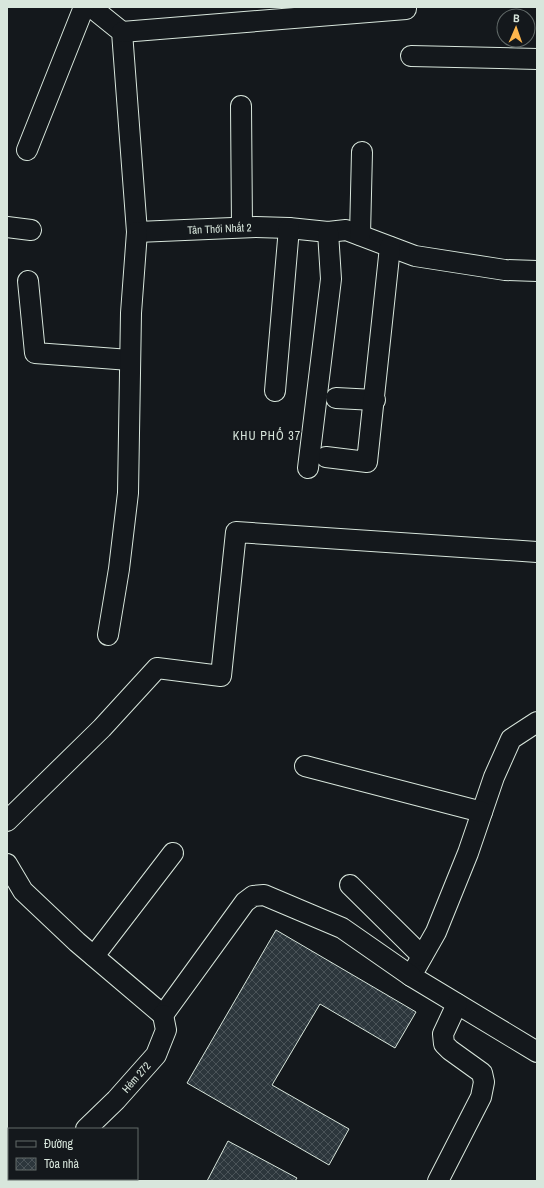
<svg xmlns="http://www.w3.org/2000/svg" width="544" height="1188" font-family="'Archivo Narrow',sans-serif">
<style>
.building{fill:url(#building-cross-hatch);stroke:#d8e6dc}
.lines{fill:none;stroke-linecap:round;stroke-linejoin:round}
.minor-casing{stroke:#d8e6dc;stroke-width:22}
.minor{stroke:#14181c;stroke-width:20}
.labels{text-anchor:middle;stroke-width:3;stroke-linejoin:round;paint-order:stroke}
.street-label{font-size:11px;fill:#d8e6dc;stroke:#14181c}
.neighbourhood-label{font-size:12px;letter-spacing:1px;fill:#d8e6dc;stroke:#14181c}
</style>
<defs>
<pattern id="building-cross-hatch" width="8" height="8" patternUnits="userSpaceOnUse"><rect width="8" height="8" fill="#2c363c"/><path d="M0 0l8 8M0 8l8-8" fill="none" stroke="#4a5358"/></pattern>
</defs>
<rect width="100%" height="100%" fill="#14181c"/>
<g class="building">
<polygon points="276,930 416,1012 395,1048 320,1004 272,1085 349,1129 329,1165 187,1083"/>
<polygon points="228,1141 297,1178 295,1181 207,1181"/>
</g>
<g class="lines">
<g class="minor-casing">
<g id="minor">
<path id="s1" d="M91,7L122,32L137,232L256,227L289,228L328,232L346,230L415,256L505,270L537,271"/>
<polyline points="122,32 406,9"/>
<polyline points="411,56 537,59"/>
<polyline points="241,106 242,227"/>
<polyline points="27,150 84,7"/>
<polyline points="7,227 31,230"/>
<polyline points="360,235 362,152"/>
<polyline points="28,281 35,353 130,360"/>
<polyline points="275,391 289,228"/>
<polyline points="336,398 375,400"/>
<polyline points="326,457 367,462 390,247"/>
<polyline points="308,468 331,279 328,232"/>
<polyline points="108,635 119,569 128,493 131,313 137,232"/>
<polyline points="537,722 511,739 494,777 468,853 436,932 411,976 537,1052"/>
<polyline points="305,766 482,812"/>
<polyline points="7,821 102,728 157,668 221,676 236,532 537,552"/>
<polyline points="7,864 23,891 77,942 163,1015"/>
<polyline points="350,885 422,956"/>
<polyline points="94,956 173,853"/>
<polyline points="163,1015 245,902 253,896 264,895 342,928 411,976"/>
<path id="s2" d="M86,1129L116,1100L156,1055L166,1030L163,1015"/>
<polyline points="35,1181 37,1179"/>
<polyline points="438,1181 481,1097 484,1082 482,1073 450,1050 444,1044 443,1034 457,1004"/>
</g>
</g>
<use href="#minor" class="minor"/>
</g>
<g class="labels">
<g class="street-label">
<text dy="4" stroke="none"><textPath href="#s1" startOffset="323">Tân Thới Nhất 2</textPath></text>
<text dy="4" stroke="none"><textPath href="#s2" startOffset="72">Hẻm 272</textPath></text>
</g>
<g class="neighbourhood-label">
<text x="267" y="440">KHU PHỐ 37</text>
</g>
</g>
<rect width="544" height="1188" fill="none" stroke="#d8e6dc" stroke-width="16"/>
<rect x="8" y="1128" width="130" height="52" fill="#14181c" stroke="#626a69"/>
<rect x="16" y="1141" width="20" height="6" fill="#14181c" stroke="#626a69"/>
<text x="44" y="1148" font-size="12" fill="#d8e6dc">Đường</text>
<rect x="16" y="1158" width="20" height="12" fill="url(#building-cross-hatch)" stroke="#626a69"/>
<text x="44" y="1168" font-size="12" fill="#d8e6dc">Tòa nhà</text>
<g transform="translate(516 28) rotate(2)"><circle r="19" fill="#14181c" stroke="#626a69"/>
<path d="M0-3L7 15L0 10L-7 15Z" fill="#ffb74d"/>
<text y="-6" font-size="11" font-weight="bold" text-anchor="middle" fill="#d8e6dc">B</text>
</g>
</svg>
